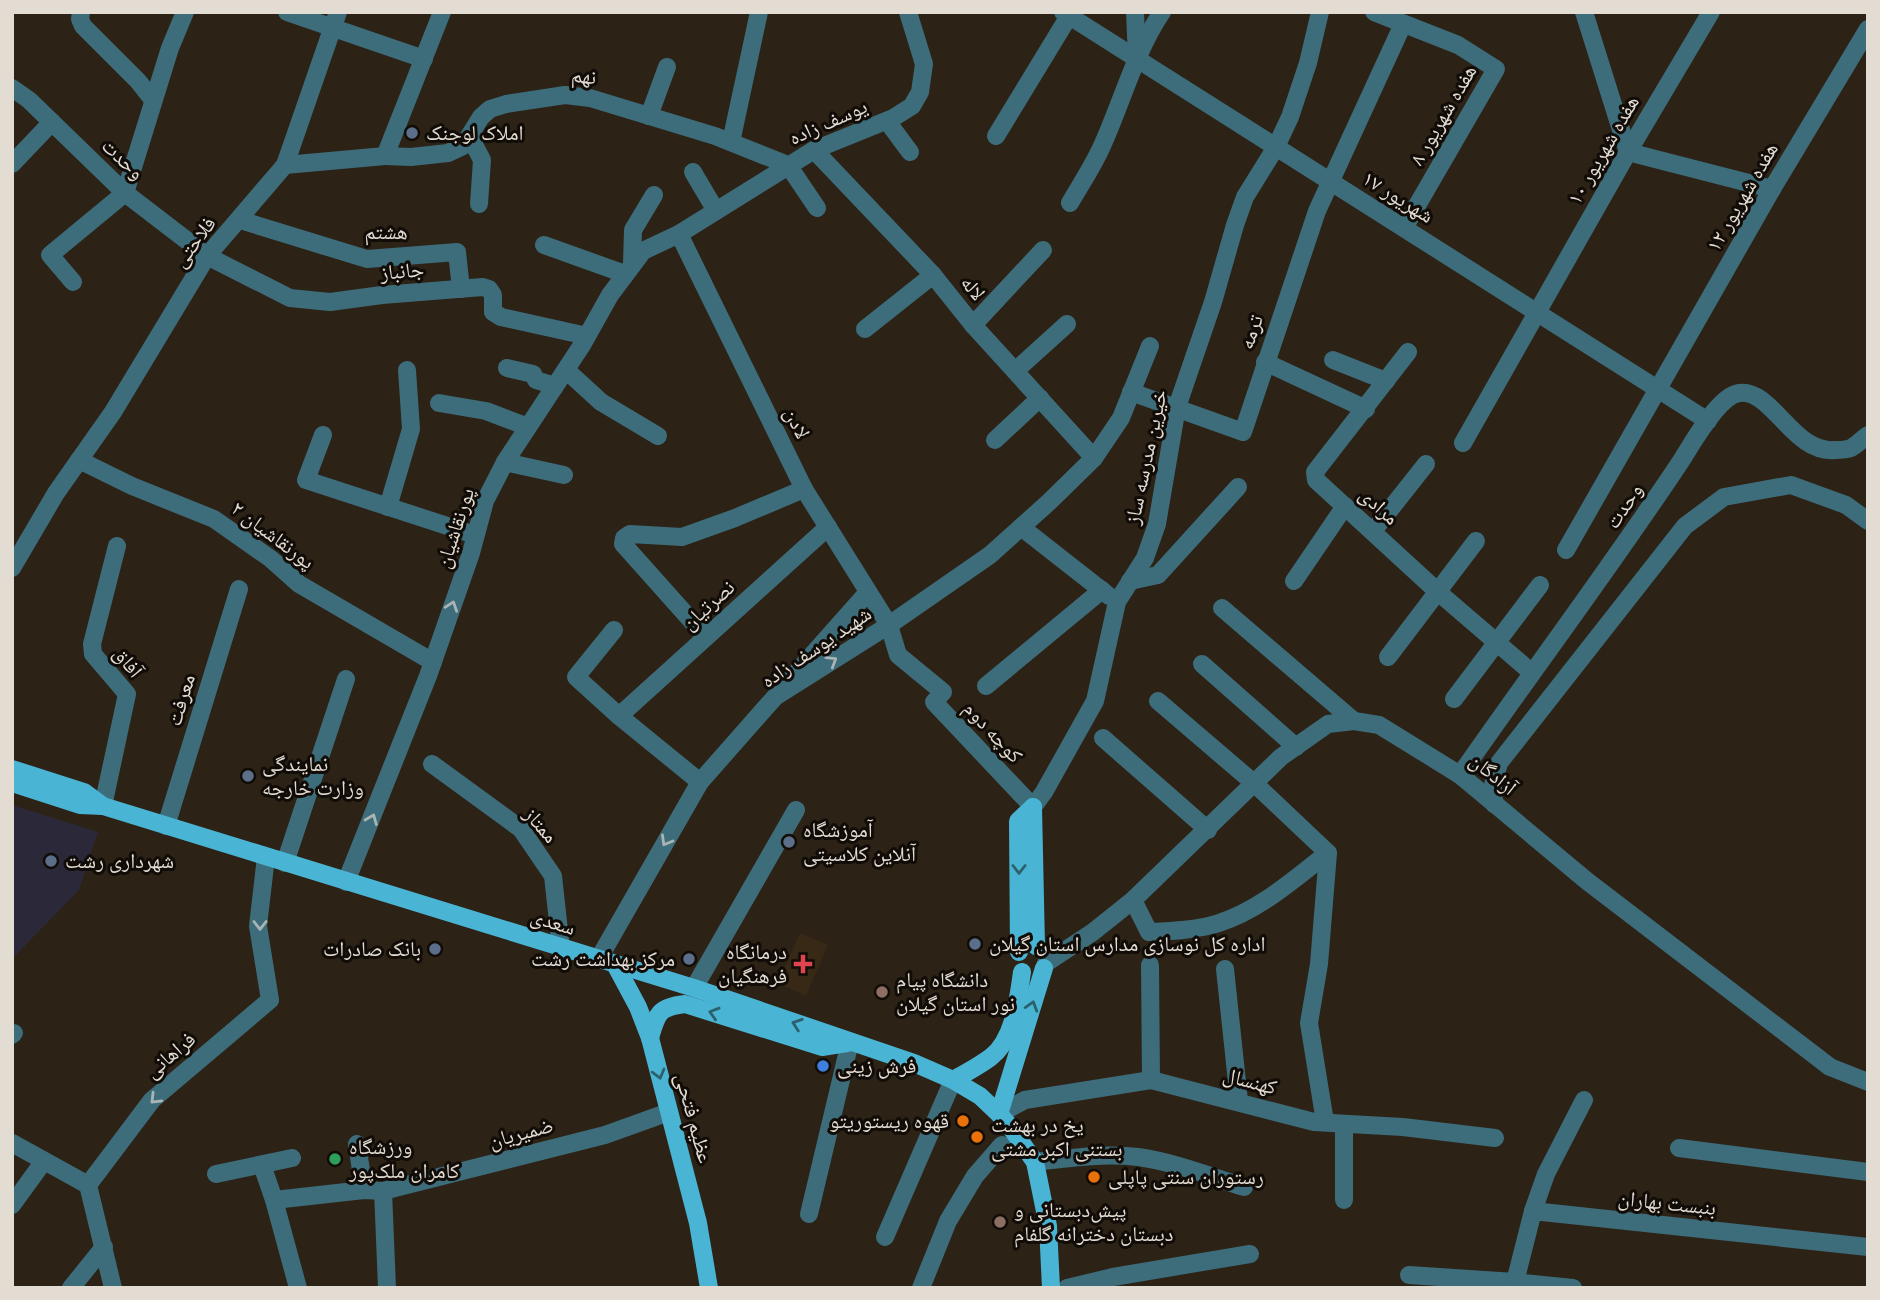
<svg xmlns="http://www.w3.org/2000/svg" width="1880" height="1300" font-family="Karla,'Noto Naskh Arabic',sans-serif">
<style>
.commercial{fill:#2b2939}
.built{fill:#382917}
.lines{fill:none;stroke-linecap:round;stroke-linejoin:round}
.minor{stroke:#3d6c7b;stroke-width:18}
.major{stroke:#49b4d3;stroke-width:18}
.oneway{stroke:#a9b5b4}
.oneway2{stroke:#2d606d}
.service-dot{fill:#5c6f8a;stroke:#110c07;stroke-width:2.5}
.health-dot{fill:#e0444e;stroke:#110c07;stroke-width:2.5}
.education-dot{fill:#8d6e63;stroke:#110c07;stroke-width:2.5}
.shop-dot{fill:#3f7fe0;stroke:#110c07;stroke-width:2.5}
.food-dot{fill:#e8710a;stroke:#110c07;stroke-width:2.5}
.leisure-dot{fill:#2e9e5b;stroke:#110c07;stroke-width:2.5}
.labels{text-anchor:middle;stroke-width:6;stroke-linejoin:round;paint-order:stroke}
.street-label{font-size:21px;fill:#e3dcd3;stroke:#110c07}
.poi-label{font-size:21px;fill:#e3dcd3;stroke:#110c07;text-anchor:start}
</style>
<rect width="100%" height="100%" fill="#2c2215"/>
<polygon class="commercial" points="12,805 98,832 79,890 12,959"/>
<polygon class="built" points="800,933 828,945 806,996 778,983"/>
<g class="lines">
<g class="minor">
<polyline points="81,12 80,19 83,26 138,81 153,100"/>
<polyline points="287,12 424,59"/>
<polyline points="1063,12 1708,421"/>
<polyline points="1135,12 1137,58"/>
<polyline points="1374,12 1458,45 1496,69 1404,228"/>
<polyline points="1584,12 1628,152 1772,189"/>
<polyline points="12,88 29,100 125,193 207,256 290,298 330,302 382,295 483,287 489,289 493,295 493,312 501,317 587,336"/>
<polyline points="649,116 667,67"/>
<polyline points="887,121 910,152"/>
<polyline points="996,136 1069,16"/>
<polyline points="470,137 482,160 479,204"/>
<polyline points="731,142 759,12"/>
<polyline points="814,150 933,275 973,325 1094,458"/>
<polyline points="385,156 411,157 448,153 463,146 481,117 490,109 506,104 565,95 590,98 715,136 788,165 817,208"/>
<polyline points="12,164 52,122"/>
<polyline points="285,165 338,12"/>
<polyline points="693,172 716,211"/>
<path d="M1070,203C1081,184 1093,166 1102,146C1122,102 1135,52 1162,12"/>
<polyline points="240,220 367,259 457,252 461,289"/>
<polyline points="679,234 804,489 889,625 898,655 943,692 934,702 1033,807 1044,792 1095,701 1117,602 1145,558 1157,524 1177,407 1213,302 1235,225 1245,197 1276,147 1290,117 1308,63 1320,12"/>
<polyline points="544,245 625,274"/>
<polyline points="632,264 633,230 654,195"/>
<polyline points="73,282 50,255 125,193 170,48 185,12"/>
<polyline points="973,325 1043,250"/>
<polyline points="865,329 933,275"/>
<polyline points="1408,352 1315,472 1316,480 1438,592 1531,672"/>
<polyline points="1333,360 1386,381"/>
<polyline points="1265,362 1366,409"/>
<polyline points="507,368 533,374 536,380 555,386"/>
<polyline points="566,370 601,402 658,436"/>
<polyline points="1015,371 1067,324"/>
<polyline points="1131,392 1243,432 1317,211 1403,24"/>
<polyline points="439,403 486,411 528,427"/>
<polyline points="323,435 306,480 475,535"/>
<polyline points="995,440 1040,398"/>
<polyline points="1463,443 1628,152 1711,12"/>
<polyline points="79,460 132,486 214,519 271,559 299,584 433,662"/>
<polyline points="505,462 564,475"/>
<polyline points="388,507 411,429 407,370"/>
<polyline points="1021,527 1109,596"/>
<polyline points="1373,531 1426,464"/>
<polyline points="1566,550 1772,189 1868,29"/>
<polyline points="12,568 56,493 113,412 207,256 285,165 385,156 442,12"/>
<polyline points="1130,581 1158,575 1238,487"/>
<polyline points="1294,581 1345,506"/>
<polyline points="1222,608 1354,721"/>
<polyline points="614,630 576,677 619,716 700,782"/>
<polyline points="706,637 623,544 624,538 630,534 682,537 735,518 804,489"/>
<polyline points="1388,657 1476,541"/>
<polyline points="1202,664 1296,747"/>
<polyline points="789,681 868,592"/>
<polyline points="986,686 1102,590"/>
<polyline points="1454,699 1540,585"/>
<polyline points="1158,701 1255,784 1328,853 1319,964 1309,1023 1325,1122"/>
<polyline points="619,716 828,527"/>
<polyline points="1103,738 1208,830"/>
<polyline points="432,764 521,829 553,876 561,949"/>
<path d="M1460,775C1533,670 1610,568 1681,461C1692,444 1718,396 1739,393C1772,388 1793,454 1835,450C1840,450 1846,450 1851,448C1857,445 1862,439 1868,435"/>
<polyline points="1494,804 1493,785 1499,763 1685,526 1724,497 1791,485 1846,505 1868,521"/>
<polyline points="103,806 127,694 93,654 92,644 117,546"/>
<polyline points="166,826 239,589"/>
<polyline points="285,863 346,679"/>
<polyline points="346,882 428,676 471,553 485,501 505,462 582,345 610,295 643,251 679,234 814,150 893,118 912,106 920,92 924,64 908,12"/>
<path d="M1133,900L1149,932C1172,931 1197,930 1219,923C1260,910 1294,879 1328,853"/>
<polyline points="598,960 700,782 775,697 889,625 990,555 1049,502 1094,458 1121,418 1150,346"/>
<polyline points="1046,963 1093,932 1133,900 1281,757 1328,724 1354,721 1379,725 1460,775 1587,881 1830,1067 1868,1082"/>
<polyline points="1150,965 1151,1080"/>
<polyline points="1225,969 1239,1101"/>
<polyline points="694,988 796,810"/>
<polyline points="12,1035 14,1033"/>
<polyline points="999,1114 1025,1100 1151,1080 1314,1122 1403,1127 1495,1138"/>
<polyline points="1344,1124 1344,1200"/>
<polyline points="12,1143 88,1185"/>
<polyline points="357,1144 364,1190"/>
<polyline points="1679,1148 1868,1172"/>
<path d="M1035,1162C1069,1158 1104,1153 1138,1157C1174,1162 1209,1176 1244,1187"/>
<polyline points="262,1165 274,1200 298,1288"/>
<polyline points="216,1174 292,1158"/>
<polyline points="88,1185 152,1100 270,1000 258,926 266,857"/>
<polyline points="88,1185 113,1288"/>
<polyline points="274,1200 364,1190 383,1191"/>
<polyline points="12,1205 44,1161"/>
<polyline points="1533,1211 1546,1174 1584,1100"/>
<polyline points="809,1214 850,1042"/>
<polyline points="885,1237 953,1080"/>
<polyline points="1409,1275 1515,1282 1533,1211 1868,1247"/>
<polyline points="71,1288 104,1247"/>
<polyline points="387,1288 383,1191 605,1135 669,1112"/>
<polyline points="921,1288 948,1221 975,1176 1002,1145"/>
<polyline points="1067,1288 1113,1277 1250,1254"/>
<polyline points="1513,1288 1515,1282 1573,1288"/>
</g>
<g class="major">
<polyline points="12,769 84,792 103,806"/>
<polyline points="12,783 80,805 103,806 694,988 914,1063 953,1080 980,1096 999,1114 1009,1125 1035,1162 1048,1226 1051,1288"/>
<polyline points="1033,807 1036,946"/>
<polyline points="1019,952 1018,821 1033,807"/>
<polyline points="616,966 638,1007 650,1038 698,1223 709,1288"/>
<path d="M650,1038C657,1014 658,1007 685,1004L822,1047L847,1043"/>
<path d="M953,1080C966,1073 979,1066 991,1057C1014,1039 1018,1000 1022,972"/>
<polyline points="999,1114 1044,968"/>
</g>
</g>
<defs><path id="oneway-chevron" d="M-2-3.5L2.5 0L-2 3.5" fill="none" stroke-width="1.6" stroke-linecap="round" stroke-linejoin="round" transform="scale(1.75)"/></defs>
<g class="oneway">
<use href="#oneway-chevron" transform="translate(452 606) rotate(-71)"/>
<use href="#oneway-chevron" transform="translate(832 661) rotate(-32)"/>
<use href="#oneway-chevron" transform="translate(372 819) rotate(-68)"/>
<use href="#oneway-chevron" transform="translate(666 841) rotate(120)"/>
<use href="#oneway-chevron" transform="translate(260 925) rotate(90)"/>
<use href="#oneway-chevron" transform="translate(155 1099) rotate(135)"/>
</g>
<g class="oneway2">
<use href="#oneway-chevron" transform="translate(1019 869) rotate(90)"/>
<use href="#oneway-chevron" transform="translate(1032 1006) rotate(-73)"/>
<use href="#oneway-chevron" transform="translate(714 1013) rotate(-163)"/>
<use href="#oneway-chevron" transform="translate(797 1024) rotate(-161)"/>
<use href="#oneway-chevron" transform="translate(659 1074) rotate(75)"/>
</g>
<g class="service-dot">
<circle cx="412" cy="133" r="7"/>
<circle cx="248" cy="776" r="7"/>
<circle cx="789" cy="842" r="7"/>
<circle cx="51" cy="861" r="7"/>
<circle cx="975" cy="944" r="7"/>
<circle cx="435" cy="949" r="7"/>
<circle cx="689" cy="959" r="7"/>
</g>
<path class="health-dot" d="M799.5 953.5h7v7h7v7h-7v7h-7v-7h-7v-7h7z"/>
<g class="education-dot">
<circle cx="882" cy="992" r="7"/>
<circle cx="1000" cy="1222" r="7"/>
</g>
<circle class="shop-dot" cx="823" cy="1066" r="7"/>
<g class="food-dot">
<circle cx="963" cy="1121" r="7"/>
<circle cx="977" cy="1137" r="7"/>
<circle cx="1094" cy="1177" r="7"/>
</g>
<circle class="leisure-dot" cx="335" cy="1159" r="7"/>
<g class="labels">
<g class="street-label">
<text transform="translate(584 76) rotate(7)" y="7">نهم</text>
<text transform="translate(1443 115) rotate(-60)" y="7">هفده شهریور ۸</text>
<text transform="translate(828 122) rotate(-24)" y="7">یوسف زاده</text>
<text transform="translate(1603 150) rotate(-60)" y="7">هفده شهریور ۱۰</text>
<text transform="translate(123 159) rotate(43)" y="7">وحدت</text>
<text transform="translate(1398 197) rotate(32)" y="7">۱۷ شهریور</text>
<text transform="translate(1742 197) rotate(-60)" y="7">هفده شهریور ۱۲</text>
<text x="386" y="239">هشتم</text>
<text transform="translate(194 242) rotate(-53)" y="7">فلاحتی</text>
<text transform="translate(402 271) rotate(-5)" y="7">جانباز</text>
<text transform="translate(973 288) rotate(51)" y="7">لاله</text>
<text transform="translate(1251 332) rotate(-71)" y="7">ترمه</text>
<text transform="translate(797 423) rotate(64)" y="7">لادن</text>
<text transform="translate(1146 457) rotate(-78)" y="7">خیرین مدرسه ساز</text>
<text transform="translate(1379 506) rotate(42)" y="7">مرادی</text>
<text transform="translate(1624 506) rotate(-56)" y="7">وحدت</text>
<text transform="translate(455 528) rotate(-72)" y="7">پورنقاشیان</text>
<text transform="translate(273 535) rotate(37)" y="7">پورنقاشیان ۲</text>
<text transform="translate(708 605) rotate(-42)" y="7">نصرتیان</text>
<text transform="translate(816 647) rotate(-34)" y="7">شهید یوسف زاده</text>
<text transform="translate(128 662) rotate(52)" y="7">آفاق</text>
<text transform="translate(181 700) rotate(-73)" y="7">معرفت</text>
<text transform="translate(993 732) rotate(47)" y="7">کوچه دوم</text>
<text transform="translate(1493 774) rotate(39)" y="7">آزادگان</text>
<text transform="translate(541 825) rotate(49)" y="7">ممتاز</text>
<text transform="translate(553 922) rotate(17)" y="7">سعدی</text>
<text transform="translate(170 1055) rotate(-40)" y="7">فراهانی</text>
<text transform="translate(1250 1081) rotate(15)" y="7">کهنسال</text>
<text transform="translate(694 1118) rotate(75)" y="7">عظیم فتحی</text>
<text transform="translate(521 1133) rotate(-15)" y="7">ضمیریان</text>
<text transform="translate(1667 1203) rotate(6)" y="7">بنبست بهاران</text>
</g>
<g class="poi-label">
<text x="426" y="140">املاک لوجنک</text>
<text x="262" y="771">نمایندگی<tspan x="262" dy="24">وزارت خارجه</tspan></text>
<text x="803" y="837">آموزشگاه<tspan x="803" dy="24">آنلاین کلاسیتی</tspan></text>
<text x="65" y="868">شهرداری رشت</text>
<text x="989" y="951">اداره کل نوسازی مدارس استان گیلان</text>
<text x="421" y="956" text-anchor="end">بانک صادرات</text>
<text x="787" y="959" text-anchor="end">درمانگاه<tspan x="787" dy="24">فرهنگیان</tspan></text>
<text x="675" y="966" text-anchor="end">مرکز بهداشت رشت</text>
<text x="896" y="987">دانشگاه پیام<tspan x="896" dy="24">نور استان گیلان</tspan></text>
<text x="837" y="1073">فرش زینی</text>
<text x="949" y="1128" text-anchor="end">قهوه ریستوریتو</text>
<text x="991" y="1132">یخ در بهشت<tspan x="991" dy="24">بستنی اکبر مشتی</tspan></text>
<text x="349" y="1154">ورزشگاه<tspan x="349" dy="24">کامران ملک‌پور</tspan></text>
<text x="1108" y="1184">رستوران سنتی پاپلی</text>
<text x="1014" y="1217">پیش‌دبستانی و<tspan x="1014" dy="24">دبستان دخترانه گلفام</tspan></text>
</g>
</g>
<rect width="1880" height="1300" fill="none" stroke="#e3dcd3" stroke-width="28"/>
</svg>
